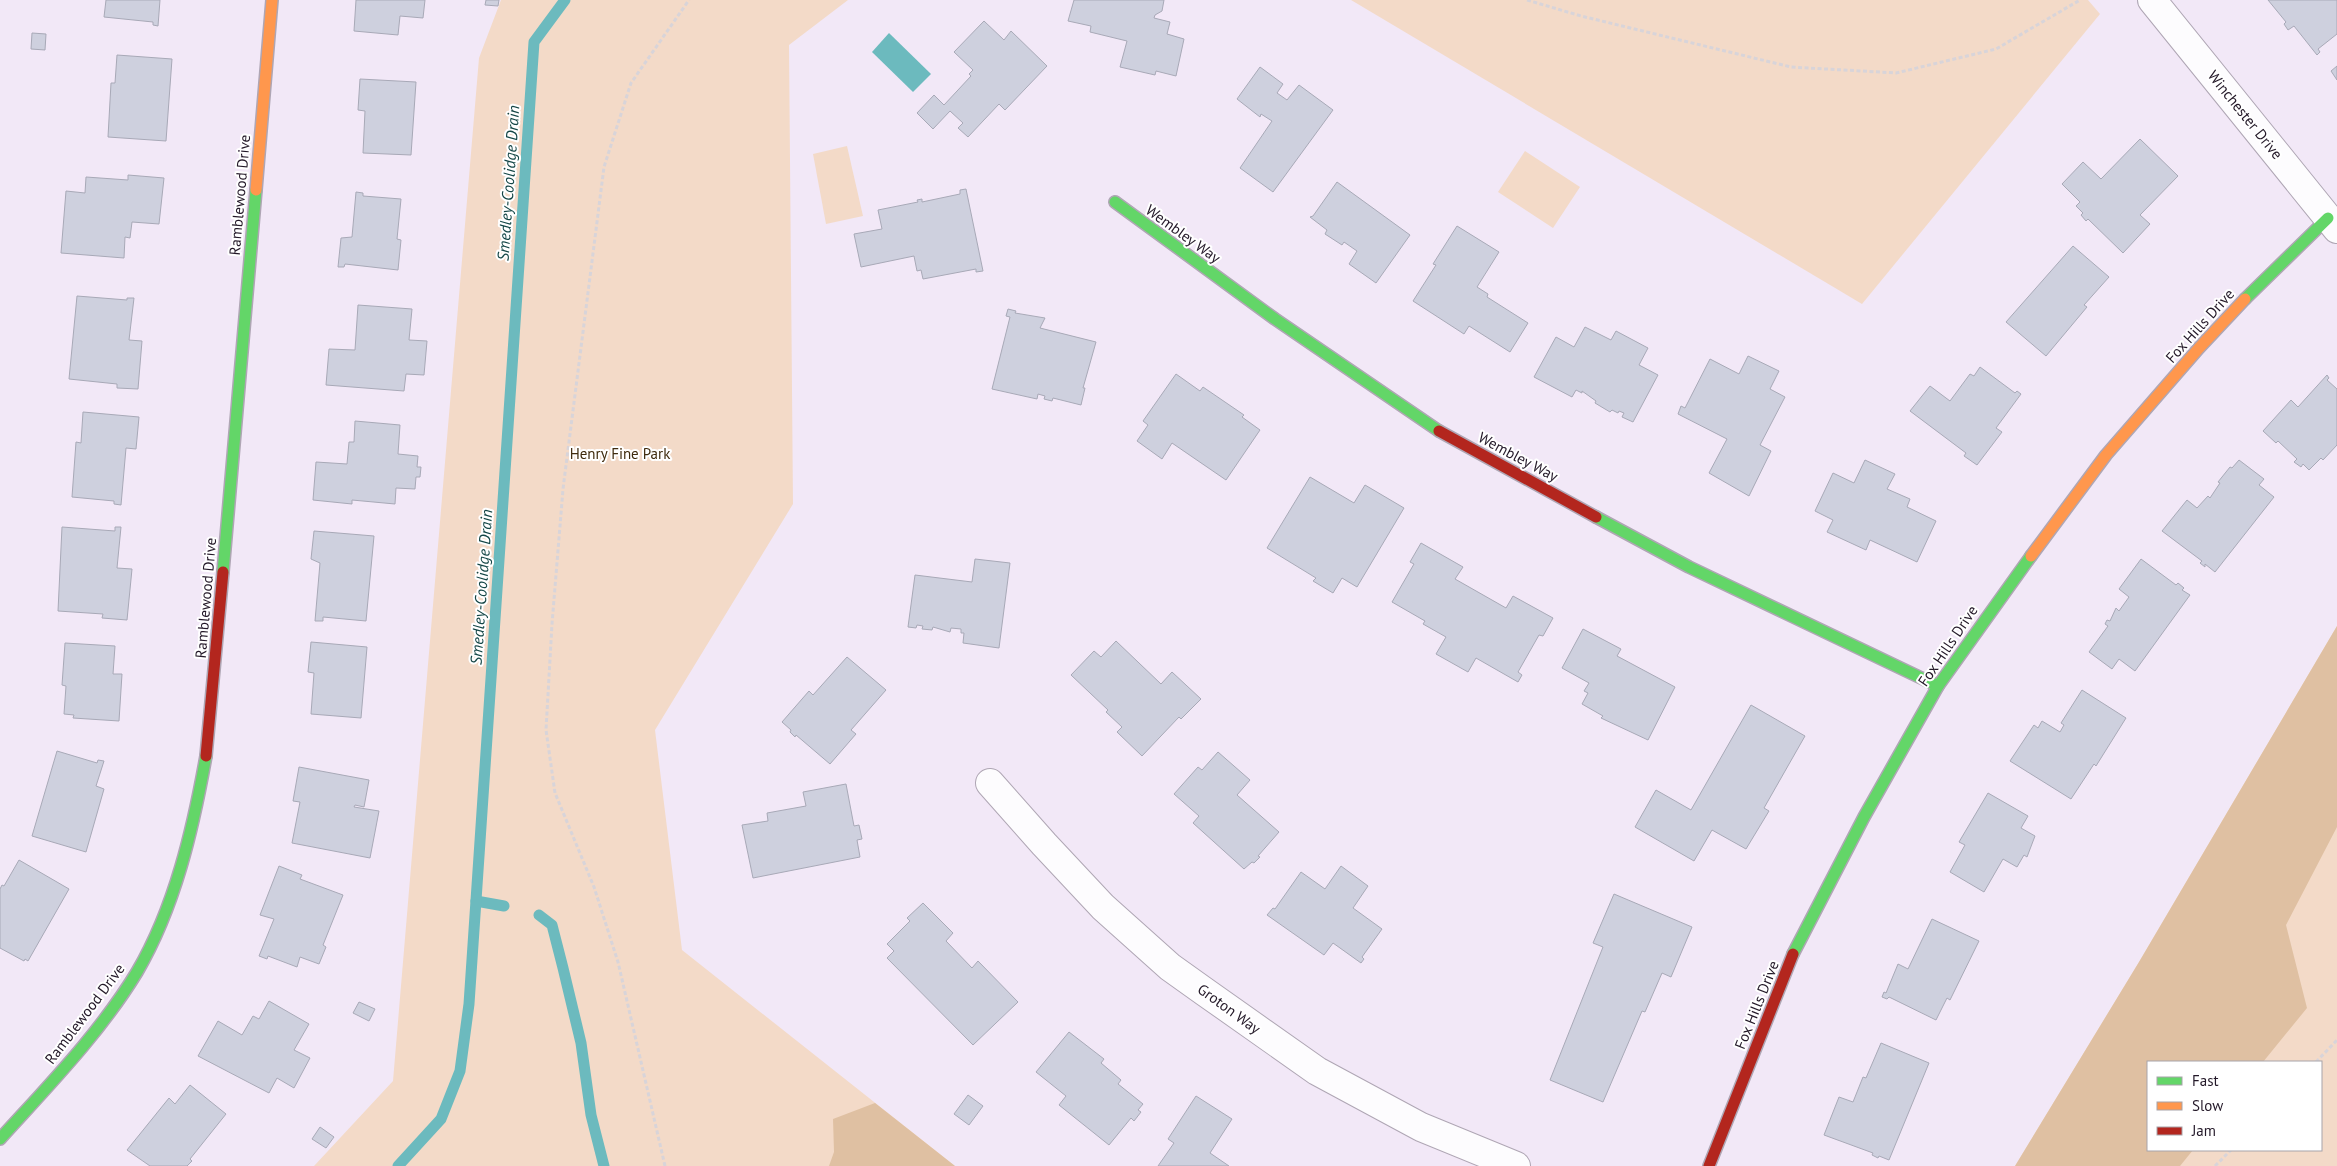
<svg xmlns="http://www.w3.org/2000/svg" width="2337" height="1166" font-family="'PT Sans',sans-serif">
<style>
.green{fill:#f3dac8;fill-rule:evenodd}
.forest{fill:#dfc0a2}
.water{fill:#6cbabe}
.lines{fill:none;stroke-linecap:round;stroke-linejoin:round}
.stream{stroke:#6cbabe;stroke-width:11}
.building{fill:#ced0de;stroke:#a8a9b7}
.street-casing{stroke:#afa6b4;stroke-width:30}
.fast-casing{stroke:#afa6b4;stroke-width:14}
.slow-casing{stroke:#afa6b4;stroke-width:14}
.jam-casing{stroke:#afa6b4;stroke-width:14}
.path{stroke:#d8d4d9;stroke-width:3;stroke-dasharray:4 2.5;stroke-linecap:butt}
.street{stroke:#fdfcfe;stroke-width:28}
.fast{stroke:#63d668;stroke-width:11}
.slow{stroke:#ff974d;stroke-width:11}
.jam{stroke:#b3261e;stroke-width:11}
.labels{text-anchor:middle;stroke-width:4;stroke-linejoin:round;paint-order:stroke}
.street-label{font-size:15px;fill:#231828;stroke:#fff}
.park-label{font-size:15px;fill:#3f2b0e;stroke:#fff}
.water-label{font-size:16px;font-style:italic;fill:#144646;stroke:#fff}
</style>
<rect width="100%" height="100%" fill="#f2e8f7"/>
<g class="green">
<polygon points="501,0 848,0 789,45 793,504 655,730 682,950 955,1166 314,1166 393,1081 479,58"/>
<polygon points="1351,0 2088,0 2100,14 1862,304"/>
<polygon points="847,146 863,216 826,224 813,154"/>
<polygon points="1525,151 1580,187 1553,228 1498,192"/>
<path d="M2337,626V1166H2015L2139,962ZM2148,1062H2321V1150H2148Z"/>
</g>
<g class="forest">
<polygon points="2337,626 2337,827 2286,925 2307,1008 2263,1062 2148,1062 2148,1150 2193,1150 2180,1166 2015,1166 2139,962"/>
<polygon points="875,1103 955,1166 829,1166 834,1152 833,1119"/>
</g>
<polygon class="water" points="889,33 931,74 913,92 872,52"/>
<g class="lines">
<g class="stream">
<polyline points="476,901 504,906"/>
<polyline points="539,915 552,925 563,968 581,1043 591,1115 604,1166"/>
<polyline points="398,1166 441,1119 460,1071 469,1004 534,42 565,0"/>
</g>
</g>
<g class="building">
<polygon points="106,0 160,0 158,26 153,25 153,22 104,17"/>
<polygon points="356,0 425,0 423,18 400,16 398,35 354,31"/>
<polygon points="486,0 499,0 498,6 485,5"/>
<polygon points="1074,0 1164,0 1162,11 1155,15 1154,18 1170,22 1167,34 1184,39 1176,76 1156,71 1155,75 1120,67 1127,41 1090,32 1091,26 1068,21"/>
<polygon points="2268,0 2337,0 2337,34 2318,49 2320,52 2317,55 2294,26 2288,30 2284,24 2286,22"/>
<polygon points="984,21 1004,40 1011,31 1047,66 1005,110 999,104 968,137 958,128 963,123 950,111 933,129 917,113 934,95 944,105 971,76 969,74 973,70 954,52"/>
<polygon points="32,33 46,34 45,50 31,49"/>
<polygon points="117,55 172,59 166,141 108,137 111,83 115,83"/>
<polygon points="2337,66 2337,80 2331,71"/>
<polygon points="1260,67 1283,84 1277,93 1287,100 1299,85 1333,110 1273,192 1240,168 1272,121 1261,114 1260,117 1237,99"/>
<polygon points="360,79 416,82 411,155 363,153 365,111 358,110"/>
<polygon points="2140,139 2178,176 2140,215 2150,224 2123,253 2088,219 2086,221 2081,215 2083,213 2076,206 2080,202 2062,184 2083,162 2101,179"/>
<polygon points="128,175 164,178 159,224 132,222 130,238 125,237 124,258 61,253 66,191 85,193 86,177 128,180"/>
<polygon points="1337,182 1410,235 1376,283 1349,264 1357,251 1344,242 1342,245 1325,234 1327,230 1310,217 1313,216"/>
<polygon points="966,189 983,271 976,272 976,269 923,279 921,270 917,271 914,256 861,267 854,234 882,229 878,210 918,202 917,200 922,199 922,202 960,194 960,190"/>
<polygon points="356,192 363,193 363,196 401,199 397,239 401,240 398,270 345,264 344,267 338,267 341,238 352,237"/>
<polygon points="1457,226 1499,252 1477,287 1488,294 1487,297 1528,323 1510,352 1469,326 1464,334 1413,301 1436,265 1433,264"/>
<polygon points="2073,246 2109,277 2084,305 2087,307 2046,356 2006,322"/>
<polygon points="77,296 127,300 127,298 134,298 129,340 142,341 138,389 117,388 117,384 69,379"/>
<polygon points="358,305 412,309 409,340 427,341 424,375 406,374 404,391 326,385 329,349 355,350"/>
<polygon points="1008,309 1016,311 1015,313 1045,318 1040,328 1096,342 1083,388 1085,388 1081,405 1053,398 1052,401 1044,399 1045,396 1038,394 1037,399 992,389 1010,317 1006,316"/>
<polygon points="1585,327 1611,340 1616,331 1648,348 1639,365 1658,375 1633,422 1622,417 1624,413 1619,411 1618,413 1612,410 1610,412 1595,403 1596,401 1582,391 1582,393 1576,390 1572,397 1534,377 1556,337 1574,347"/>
<polygon points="1748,356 1779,371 1770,389 1785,397 1760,445 1771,451 1749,496 1709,473 1727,439 1678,414 1681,406 1685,408 1710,359 1739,374"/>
<polygon points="1980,367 2015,393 2017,391 2021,394 1996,428 2002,432 1977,465 1964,456 1966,453 1910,411 1930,386 1950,401 1970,374 1974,376"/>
<polygon points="1176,374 1200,391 1203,387 1244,415 1242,417 1260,430 1226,480 1172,443 1162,459 1137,441 1148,425 1143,421"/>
<polygon points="2327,375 2329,378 2327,380 2337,389 2337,445 2323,460 2321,458 2309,470 2303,464 2301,467 2294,462 2297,459 2278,441 2276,443 2263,431 2291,400 2298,407"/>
<polygon points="83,412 139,417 136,449 126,448 121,505 114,504 114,501 72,497 76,442 81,443"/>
<polygon points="355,421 400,425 398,454 418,456 417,467 421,467 420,477 416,477 415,489 396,488 395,504 352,500 352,504 313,500 316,462 347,464 349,442 354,442"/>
<polygon points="1865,460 1895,474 1887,489 1910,499 1907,507 1936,521 1917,562 1870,540 1866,550 1827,532 1833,520 1815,511 1833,473 1854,483"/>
<polygon points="2239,460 2264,479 2259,485 2274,497 2215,572 2205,564 2205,567 2200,563 2202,561 2162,531 2187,500 2197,508 2208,496 2210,498 2220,483 2218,482 2230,467 2232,468"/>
<polygon points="1310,477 1354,503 1365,485 1404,508 1357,587 1342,578 1333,593 1313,581 1316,578 1267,548"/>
<polygon points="62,527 115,531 115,527 121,527 117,568 132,569 127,620 102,618 103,614 58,611"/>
<polygon points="314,531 374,536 366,621 323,617 323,621 315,621 320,563 311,559"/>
<polygon points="1421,543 1463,567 1455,579 1506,608 1513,596 1553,618 1543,636 1539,635 1518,672 1522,675 1518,682 1476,658 1468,672 1436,654 1446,637 1423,624 1425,621 1392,602 1414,564 1410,562"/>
<polygon points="975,559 1010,563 999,648 963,643 964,633 961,633 961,629 951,628 950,632 933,627 932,630 922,629 923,626 917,625 916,628 908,627 915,575 972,582"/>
<polygon points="2141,559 2176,585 2178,583 2184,588 2182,590 2190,595 2135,671 2119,659 2112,669 2089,652 2108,626 2105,624 2107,620 2110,621 2116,608 2119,611 2129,597 2119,589"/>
<polygon points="1583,629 1621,649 1617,656 1675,687 1648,740 1601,718 1603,716 1582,704 1588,693 1584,691 1589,683 1562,668"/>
<polygon points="1116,641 1161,684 1172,672 1201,699 1181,719 1179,717 1142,756 1117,732 1122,727 1106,712 1108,710 1071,675 1094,651 1101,657"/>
<polygon points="311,642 367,647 361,718 311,714 314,673 308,672"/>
<polygon points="65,643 115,646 113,674 122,674 119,721 73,718 74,715 64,714 66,686 62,685"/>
<polygon points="847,657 886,690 851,730 856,734 830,764 796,735 795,737 790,732 791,730 782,722 809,691 813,695"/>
<polygon points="2082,690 2126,718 2096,766 2094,764 2071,799 2010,761 2034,725 2038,728 2042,721 2060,732 2064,725 2061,723"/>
<polygon points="1751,705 1805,736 1764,808 1769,811 1746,849 1712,830 1694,861 1635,827 1656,790 1691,810"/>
<polygon points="57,751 97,763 98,760 104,761 96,786 104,789 86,852 32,836"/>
<polygon points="1218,752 1250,780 1237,795 1279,832 1258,856 1260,857 1254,863 1252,862 1244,869 1193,823 1199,816 1174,794 1198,767 1202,770"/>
<polygon points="299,767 369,780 364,807 355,805 354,807 379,811 370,858 292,843 300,802 293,801"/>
<polygon points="846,784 854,826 859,825 862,839 857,840 860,857 753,878 742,825 768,821 767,813 806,806 803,792"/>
<polygon points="1988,793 2028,816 2021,828 2035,836 2027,857 2024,855 2017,867 2003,859 1984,892 1950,872 1965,845 1959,842"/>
<polygon points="19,860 69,889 28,961 25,959 24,961 0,948 0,889 2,885 4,886"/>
<polygon points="279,866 302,875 300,879 343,895 323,945 326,947 319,964 300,957 297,967 268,956 267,959 259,956 274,919 260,915"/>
<polygon points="1341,866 1368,886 1353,908 1382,929 1362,957 1364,959 1361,963 1333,943 1324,955 1267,915 1273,908 1275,909 1301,872 1325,889"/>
<polygon points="1614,894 1692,927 1671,977 1662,973 1645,1012 1642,1011 1603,1102 1550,1080 1603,947 1593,943"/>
<polygon points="923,903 953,933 946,941 972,968 978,961 1018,1002 973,1045 887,958 894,951 887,944 910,921 907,918"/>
<polygon points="1932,919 1979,941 1950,1000 1947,998 1936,1020 1889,997 1887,999 1882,997 1884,992 1886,993 1898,964 1908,969"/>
<polygon points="269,1001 309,1024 294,1050 310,1058 294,1088 277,1078 269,1093 198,1056 218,1021 242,1035 253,1016 259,1019"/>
<polygon points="359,1002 375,1009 369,1021 353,1013"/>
<polygon points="1069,1032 1104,1059 1101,1063 1121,1080 1118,1084 1143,1104 1138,1110 1141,1112 1134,1121 1131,1118 1109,1145 1059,1105 1066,1096 1036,1072"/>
<polygon points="1881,1043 1929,1063 1889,1160 1879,1156 1878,1158 1872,1155 1873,1153 1824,1135 1839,1097 1853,1102 1863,1077 1866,1078"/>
<polygon points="190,1085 226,1114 190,1159 192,1161 187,1166 150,1166 127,1150 169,1098 175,1104"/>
<polygon points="968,1095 983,1106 969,1125 954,1114"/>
<polygon points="1196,1096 1232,1119 1210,1153 1229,1166 1158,1166 1174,1143 1168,1139"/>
<polygon points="320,1127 334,1137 326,1148 312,1139"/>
</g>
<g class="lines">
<g class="street-casing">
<g id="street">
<polyline points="2152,0 2337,229"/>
<polyline points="990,783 1044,844 1103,907 1170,967 1205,992 1317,1071 1421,1127 1516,1166"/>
</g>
</g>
<g class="fast-casing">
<g id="fast">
<polyline points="1115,202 1275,319 1439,431"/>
<polyline points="2245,299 2328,218"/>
<polyline points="1596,517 1689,567 1938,686"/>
<polyline points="223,572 256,190"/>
<polyline points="1793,954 1864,817 1938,686 2031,556"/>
<path d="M0,1139C48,1086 100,1033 137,972C175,907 193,829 206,756"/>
</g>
</g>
<g class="slow-casing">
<g id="slow">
<polyline points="256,190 272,0"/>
<polyline points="2031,556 2106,455 2199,348 2245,299"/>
</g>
</g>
<g class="jam-casing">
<g id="jam">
<polyline points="1439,431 1596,517"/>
<polyline points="206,756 223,572"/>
<polyline points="1709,1166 1793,954"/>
</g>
</g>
<g class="path">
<polyline points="1527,0 1581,16 1791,67 1896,73 1996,49 2080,0"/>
<polyline points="2316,1062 2337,1040"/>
<polyline points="665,1166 618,962 594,887 555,793 546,730 552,624 563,489 604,167 631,83 689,0"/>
<polyline points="2215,1166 2231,1150"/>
</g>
<use href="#street" class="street"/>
<use href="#fast" class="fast"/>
<use href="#slow" class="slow"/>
<use href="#jam" class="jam"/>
</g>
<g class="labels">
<g class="street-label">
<text transform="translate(2245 115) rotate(51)" y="5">Winchester Drive</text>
<text transform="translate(240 195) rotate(-85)" y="5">Ramblewood Drive</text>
<text transform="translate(1183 234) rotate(36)" y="5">Wembley Way</text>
<text transform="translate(2200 326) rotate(-48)" y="5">Fox Hills Drive</text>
<text transform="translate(1518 457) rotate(28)" y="5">Wembley Way</text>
<text transform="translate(206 598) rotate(-85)" y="5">Ramblewood Drive</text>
<text transform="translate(1948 646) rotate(-56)" y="5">Fox Hills Drive</text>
<text transform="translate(1757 1005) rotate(-68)" y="5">Fox Hills Drive</text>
<text transform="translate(1229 1009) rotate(36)" y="5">Groton Way</text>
<text transform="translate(85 1014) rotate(-53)" y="5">Ramblewood Drive</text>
</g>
<g class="park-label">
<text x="620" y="459">Henry Fine Park</text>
</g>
<g class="water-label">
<text transform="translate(508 183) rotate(-86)" y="6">Smedley-Coolidge Drain</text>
<text transform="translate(481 587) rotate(-86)" y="6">Smedley-Coolidge Drain</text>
</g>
</g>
<rect x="2147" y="1061" width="175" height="90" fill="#ffffff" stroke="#a7a3a9"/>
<rect x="2157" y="1077" width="25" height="8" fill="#63d668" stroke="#a7a3a9"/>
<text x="2192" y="1086" font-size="15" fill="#231828">Fast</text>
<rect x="2157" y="1102" width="25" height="8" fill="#ff974d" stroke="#a7a3a9"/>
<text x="2192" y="1111" font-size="15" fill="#231828">Slow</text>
<rect x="2157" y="1127" width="25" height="8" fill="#b3261e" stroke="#a7a3a9"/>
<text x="2192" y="1136" font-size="15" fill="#231828">Jam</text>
</svg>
